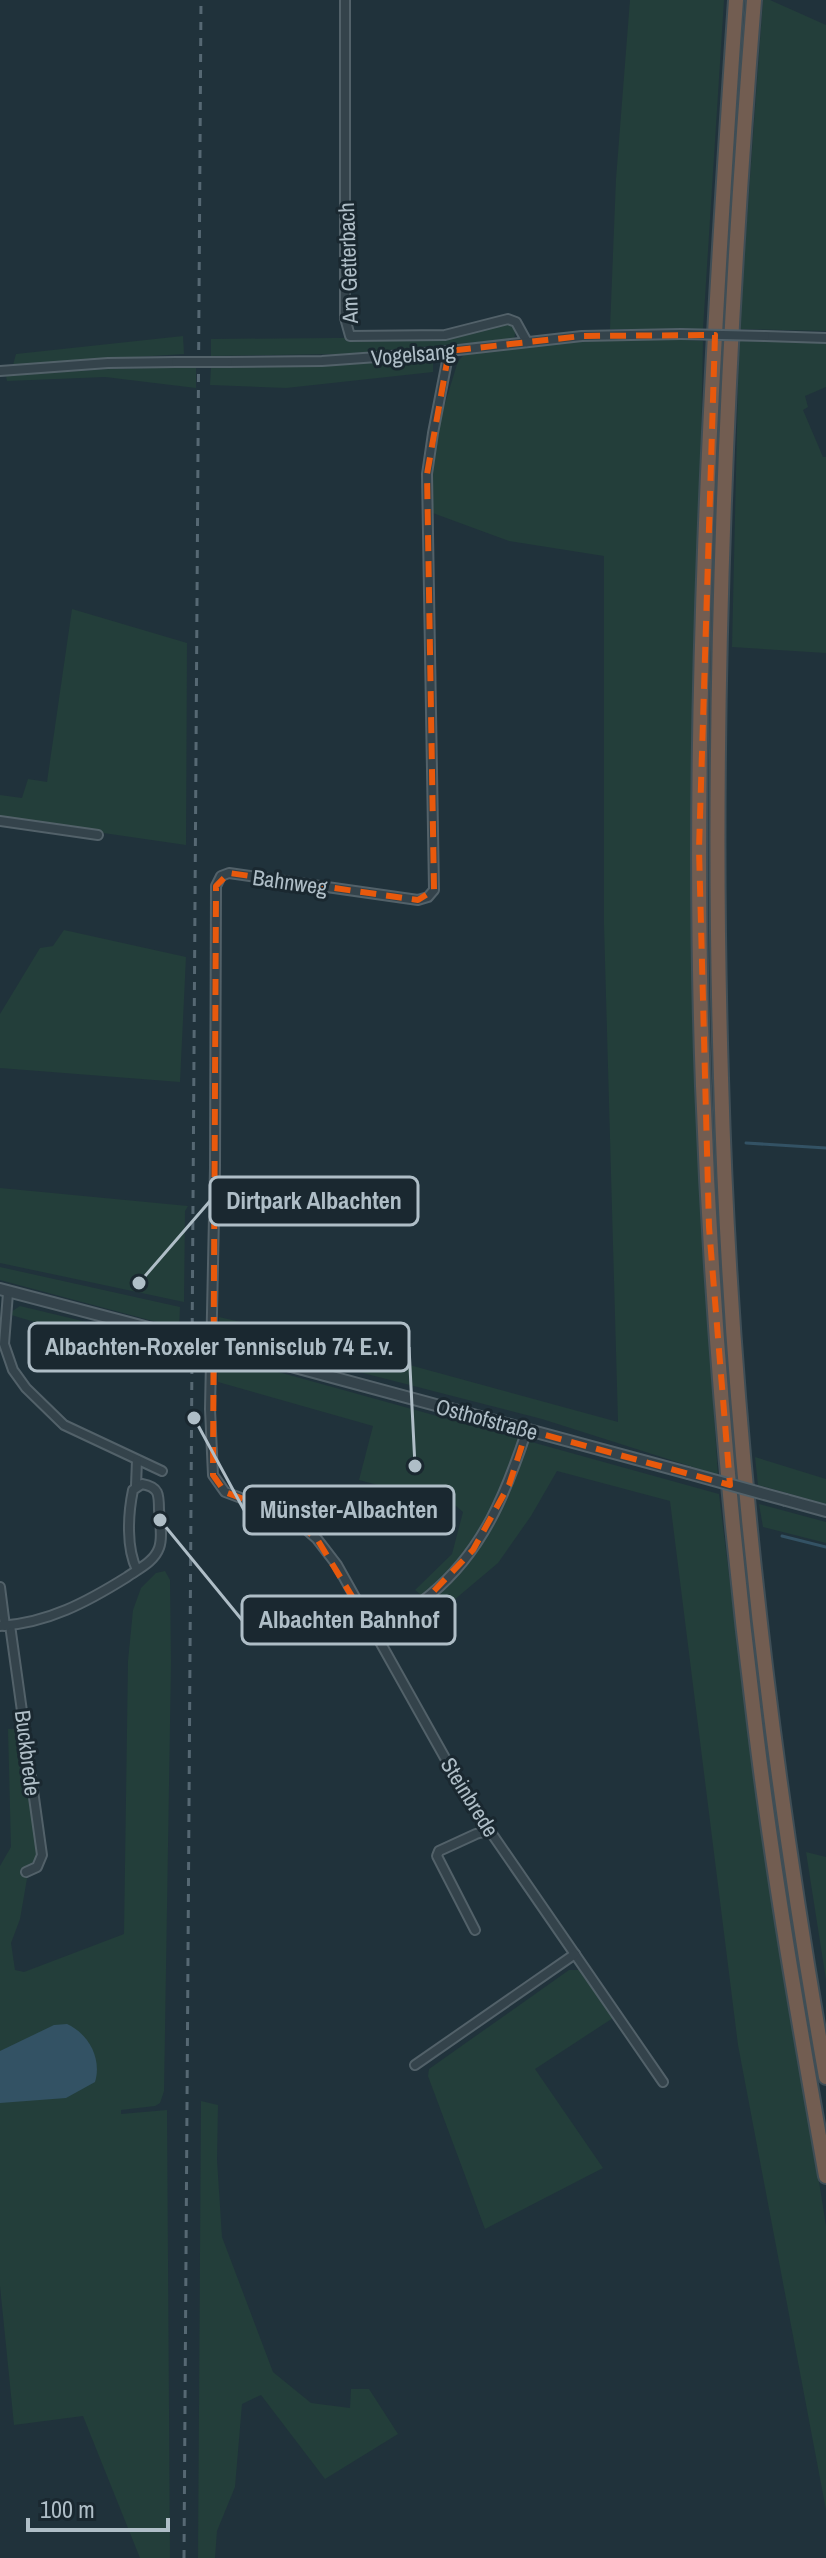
<svg xmlns="http://www.w3.org/2000/svg" width="826" height="2558" font-family="'Archivo Narrow',sans-serif">
<style>
.green{fill:#233e3a}
.water{fill:#335264}
.lines{fill:none;stroke-linecap:round;stroke-linejoin:round}
.stream{stroke:#335264;stroke-width:3}
.minor-casing{stroke:#526169;stroke-width:12}
.tertiary-casing{stroke:#526169;stroke-width:14}
.motorway-casing{stroke:#3f4e56;stroke-width:18}
.minor{stroke:#34434b;stroke-width:8}
.tertiary{stroke:#34434b;stroke-width:10}
.motorway{stroke:#725d51;stroke-width:14}
.rail{stroke:#566873;stroke-width:3;stroke-dasharray:8 8;stroke-linecap:butt}
.minor-bridge-casing{stroke:#526169;stroke-width:12;stroke-linecap:butt}
.tertiary-bridge-casing{stroke:#526169;stroke-width:14;stroke-linecap:butt}
.minor-bridge{stroke:#34434b;stroke-width:8}
.tertiary-bridge{stroke:#34434b;stroke-width:10}
.marked{fill:none;stroke:#e8590c;stroke-width:6;stroke-dasharray:16 10;stroke-linejoin:round}
.labels{text-anchor:middle;stroke-width:6;stroke-linejoin:round;paint-order:stroke}
.street-label{font-size:22px;fill:#afbec7;stroke:#1a2830}
.leader{fill:none;stroke:#afbec7;stroke-width:3}
.callout-dot{fill:#afbec7;stroke:#1a2830;stroke-width:3}
.callout{fill:#1a2830;stroke:#afbec7;stroke-width:3}
.callout-label{font-size:24px;text-anchor:middle;font-weight:bold;fill:#afbec7}
</style>
<rect width="100%" height="100%" fill="#20323b"/>
<g class="green">
<polygon points="630,0 724,0 703,329 610,329 616,179"/>
<polygon points="763,0 770,0 826,25 826,331 739,329"/>
<polygon points="507,322 514,325 516,329 514,339 343,354 211,356 211,339 444,337"/>
<polygon points="183,336 184,354 13,365 16,354"/>
<polygon points="646,338 703,341 693,847 702,1227 718,1475 542,1419 219,1336 219,1317 307,1337 618,1422 604,925 604,556 509,541 430,512 431,474 436,433 458,361 466,353 610,339"/>
<polygon points="739,341 826,343 826,387 805,396 808,407 803,410 823,457 826,457 826,653 732,647"/>
<polygon points="433,357 433,372 286,388 210,385 211,367 342,365"/>
<polygon points="196,367 196,388 105,377 7,381 6,376 108,369"/>
<polygon points="72,609 187,643 186,845 0,818 0,795 22,798 28,779 47,782"/>
<polygon points="64,930 186,957 180,1082 0,1068 0,1014 40,948 53,946"/>
<polygon points="0,1188 188,1206 185,1211 184,1302 0,1263"/>
<polygon points="0,1267 180,1307 179,1328 0,1280"/>
<polygon points="20,1306 178,1344 177,1365 8,1314"/>
<polygon points="217,1355 719,1494 749,1736 826,2226 826,2510 738,2045 670,1501 557,1471 531,1516 498,1563 441,1611 415,1590 452,1554 463,1512 456,1506 359,1480 373,1426 218,1382"/>
<polygon points="755,1457 826,1479 826,1504 758,1485"/>
<polygon points="759,1504 826,1522 826,1543 763,1527"/>
<polygon points="165,1571 170,1580 171,1663 164,2091 160,2103 155,2106 121,2110 121,2114 167,2110 170,2558 140,2558 83,2416 14,2425 0,2286 0,1866 11,1847 8,1729 20,1729 37,1857 29,1867 20,1919 11,1943 15,1970 24,1972 124,1934 128,1661 133,1610 141,1588 156,1573"/>
<polygon points="806,1852 826,1857 826,1980"/>
<polygon points="569,1970 579,1970 613,2018 535,2069 603,2168 485,2229 428,2076 429,2069"/>
<polygon points="201,2101 218,2105 217,2160 222,2237 273,2372 311,2403 350,2408 351,2389 369,2389 398,2434 325,2479 261,2395 242,2404 235,2487 217,2531 215,2558 198,2558"/>
</g>
<path class="water" d="M67,2024C89,2034 102,2059 95,2082L66,2098L0,2103V2051L54,2025Z"/>
<g class="lines">
<g class="stream">
<polyline points="746,1143 826,1148"/>
<polyline points="782,1536 826,1547"/>
</g>
<g class="minor-casing">
<g id="minor">
<polyline points="345,0 345,318 350,336 445,335 508,319 516,322 527,342"/>
<polyline points="765,336 826,338"/>
<polyline points="449,351 433,433 427,474 434,890 428,897 418,900 229,873 221,876 216,886 215,1168 210,1409 213,1475 225,1492 281,1513 300,1524 317,1539 337,1565 468,1799 663,2082"/>
<polyline points="228,362 322,361 432,353 582,336 681,334"/>
<polyline points="0,371 108,363 176,362"/>
<polyline points="0,821 98,835"/>
<polyline points="8,1293 4,1344 13,1370 26,1388 64,1425 162,1471"/>
<polyline points="136,1486 137,1460"/>
<polyline points="0,1587 5,1626"/>
<polyline points="10,1625 42,1855 37,1867 26,1872"/>
<path d="M0,1626C48,1623 87,1602 127,1577C138,1569 154,1562 159,1548C163,1537 160,1522 159,1510C159,1494 159,1487 142,1484L133,1490C128,1514 126,1548 137,1570"/>
<path d="M375,1634C393,1621 413,1609 431,1594C483,1551 506,1493 527,1430"/>
<polyline points="475,1930 437,1856 439,1851 476,1834 490,1830"/>
<polyline points="415,2065 575,1954"/>
</g>
</g>
<g class="tertiary-casing">
<g id="tertiary">
<polyline points="0,1289 160,1331"/>
<polyline points="232,1350 688,1473"/>
<polyline points="786,1500 826,1511"/>
</g>
</g>
<g class="motorway-casing">
<g id="motorway">
<path d="M736,0C711,361 690,724 703,1086C711,1302 729,1517 756,1732C774,1880 800,2028 826,2176"/>
<path d="M754,0C725,358 710,718 721,1078C730,1412 768,1748 826,2077"/>
</g>
</g>
<use href="#minor" class="minor"/>
<use href="#tertiary" class="tertiary"/>
<use href="#motorway" class="motorway"/>
<polyline class="rail" points="184,2558 201,0"/>
<g class="minor-bridge-casing">
<g id="minor-bridge">
<polyline points="681,334 765,336"/>
<polyline points="176,362 228,362"/>
</g>
</g>
<g class="tertiary-bridge-casing">
<g id="tertiary-bridge">
<polyline points="160,1331 232,1350"/>
<polyline points="688,1473 786,1500"/>
</g>
</g>
<use href="#minor-bridge" class="minor-bridge"/>
<use href="#tertiary-bridge" class="tertiary-bridge"/>
</g>
<path class="marked" d="M715,335L699,849L709,1227L730,1485L527,1430L509,1485L473,1550L431,1594L375,1634L317,1539L288,1516L225,1492L213,1475L216,886L229,873L418,900L434,890L427,474L449,351L582,336Z"/>
<g class="labels">
<g class="street-label">
<text transform="translate(348 263) rotate(-92)" y="8">Am Getterbach</text>
<text transform="translate(413 354) rotate(-5)" y="8">Vogelsang</text>
<text transform="translate(290 882) rotate(8)" y="8">Bahnweg</text>
<text transform="translate(487 1419) rotate(15)" y="8">Osthofstraße</text>
<text transform="translate(28 1753) rotate(83)" y="8">Buckbrede</text>
<text transform="translate(470 1797) rotate(58)" y="8">Steinbrede</text>
</g>
</g>
<path class="leader" d="M139 1283L210 1201M415 1466L409 1347M194 1418L244 1510M160 1520L242 1620"/>
<g class="callout-dot">
<circle cx="139" cy="1283" r="8"/>
<circle cx="415" cy="1466" r="8"/>
<circle cx="194" cy="1418" r="8"/>
<circle cx="160" cy="1520" r="8"/>
</g>
<g class="callout">
<rect x="210" y="1177" width="208" height="48" rx="8"/>
<rect x="29" y="1323" width="380" height="48" rx="8"/>
<rect x="244" y="1486" width="210" height="48" rx="8"/>
<rect x="242" y="1596" width="213" height="48" rx="8"/>
</g>
<g class="callout-label">
<text x="314" y="1209">Dirtpark Albachten</text>
<text x="219" y="1355">Albachten-Roxeler Tennisclub 74 E.v.</text>
<text x="349" y="1518">Münster-Albachten</text>
<text x="349" y="1628">Albachten Bahnhof</text>
</g>
<path d="M28 2518v12h140v-12" fill="none" stroke="#afbec7" stroke-width="4"/>
<text x="40" y="2518" font-size="24" fill="#afbec7" stroke="#1a2830" stroke-width="6" paint-order="stroke">100 m</text>
</svg>
